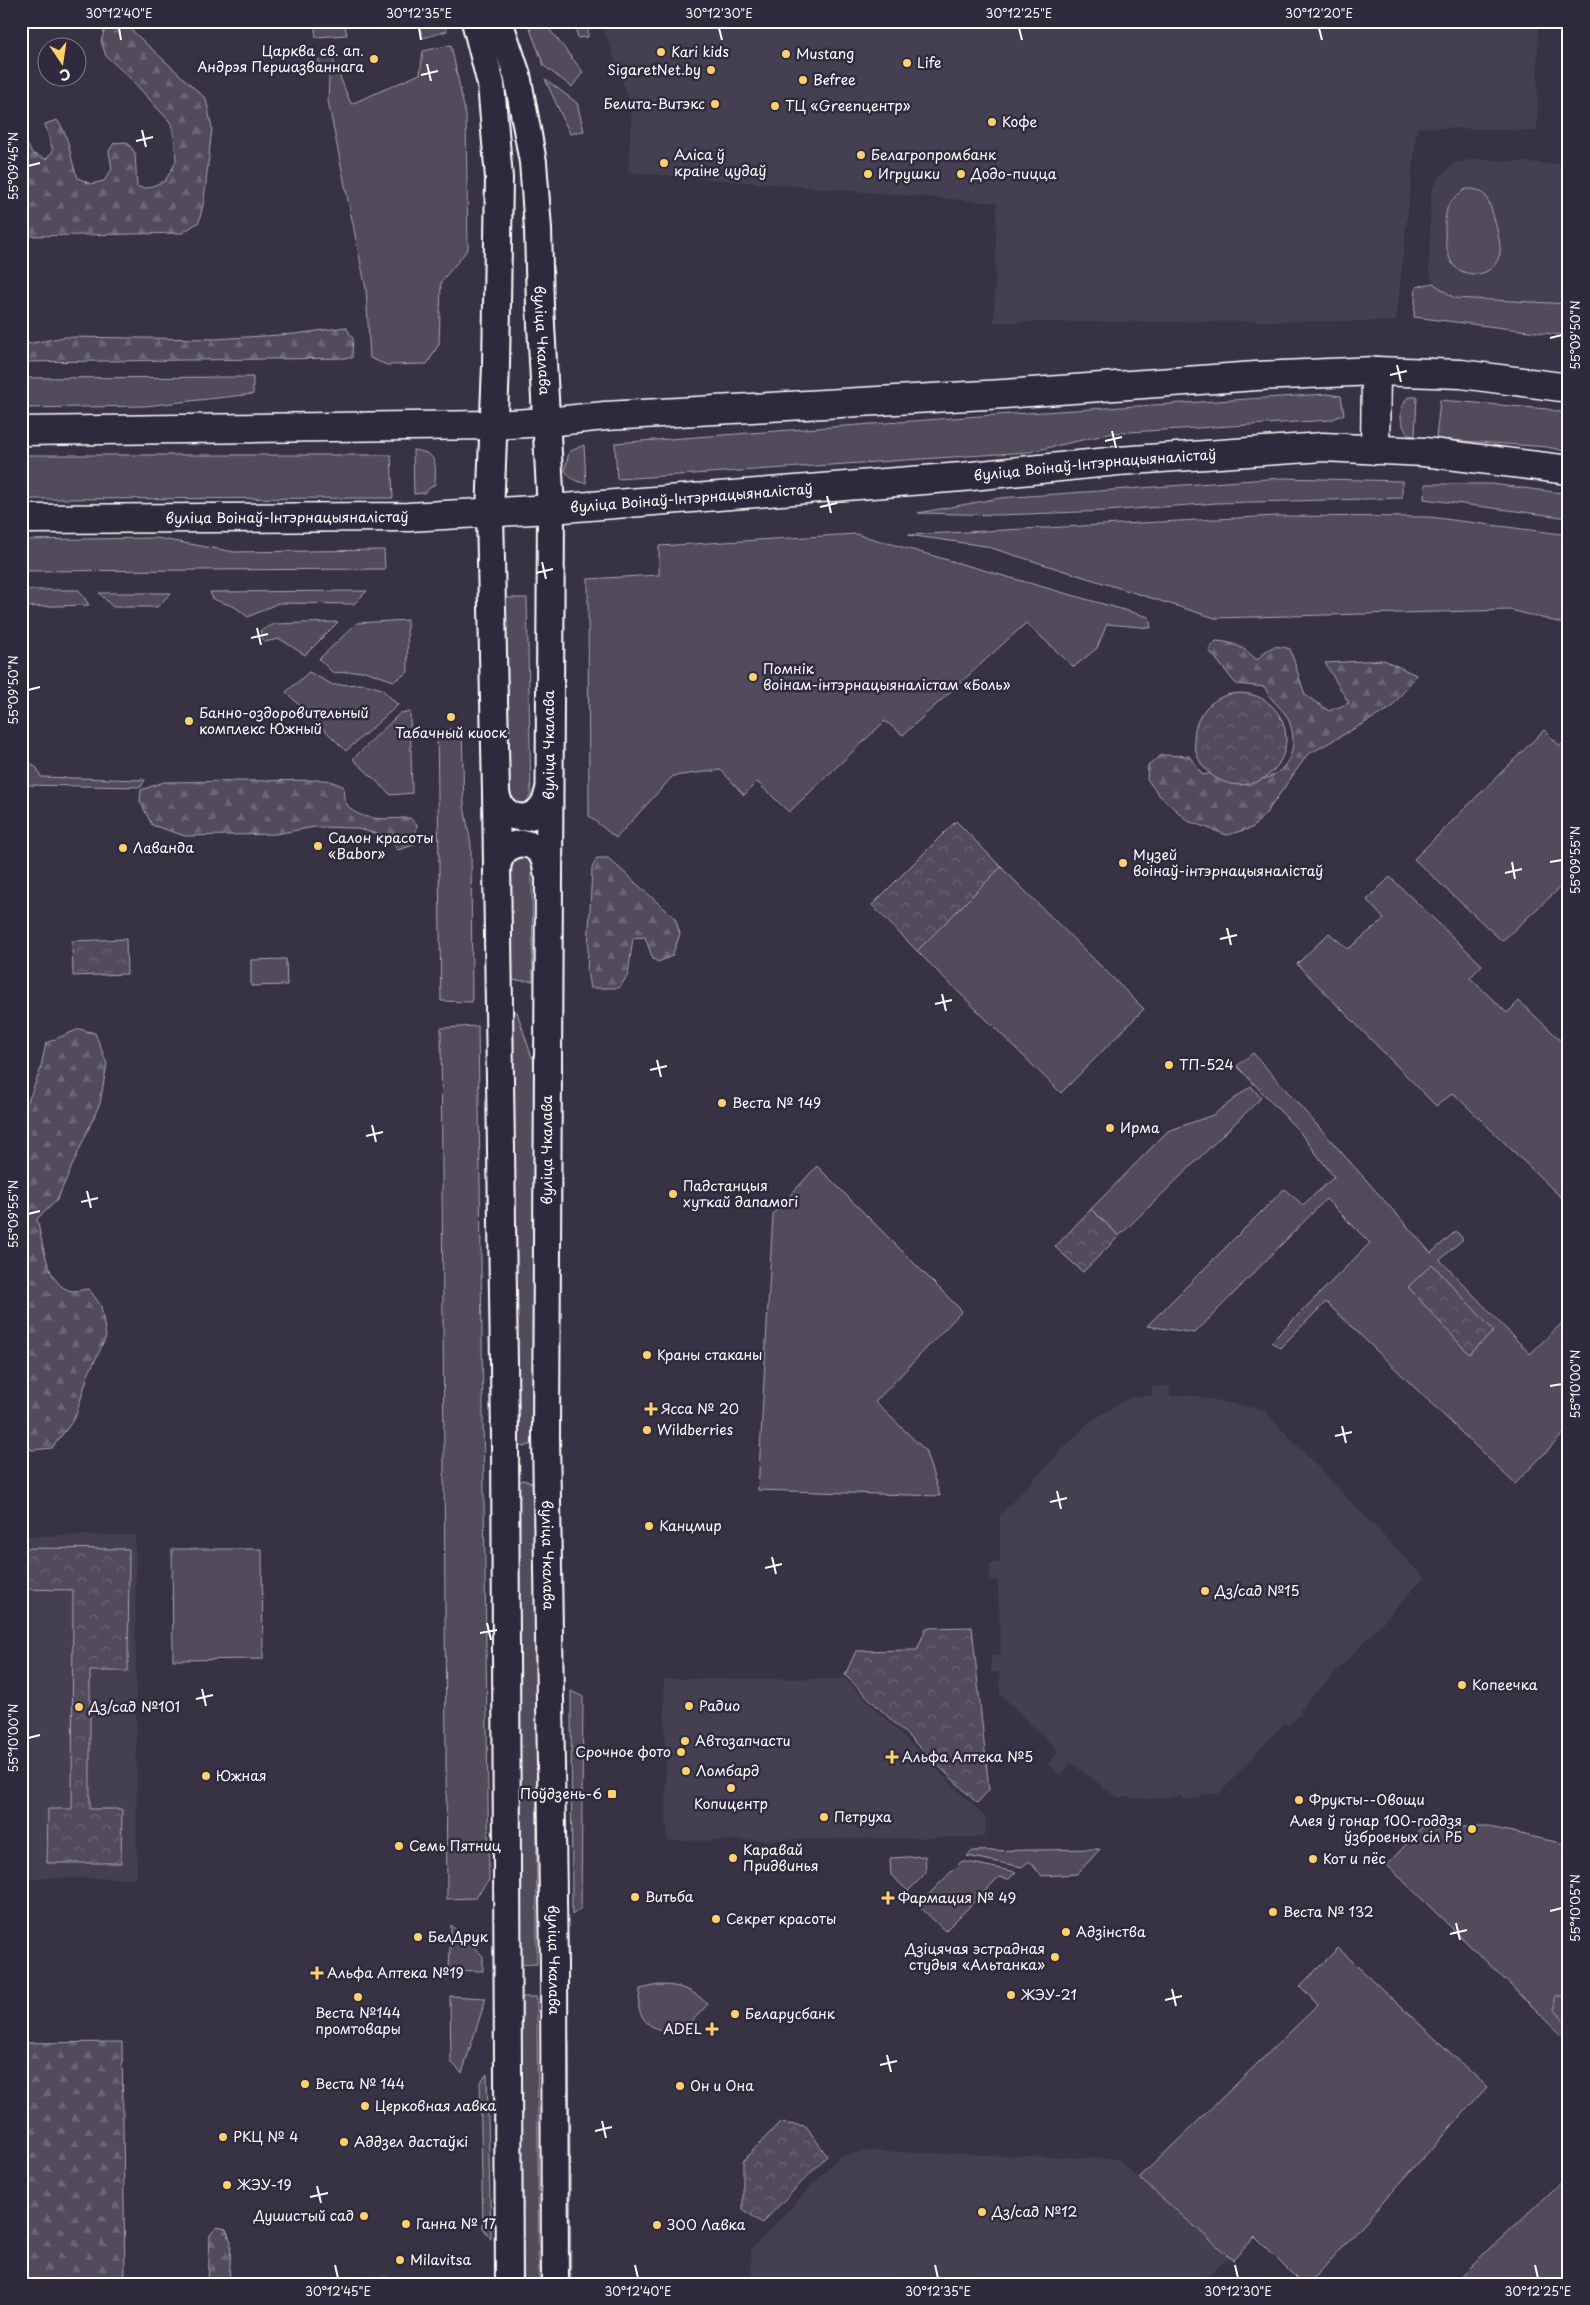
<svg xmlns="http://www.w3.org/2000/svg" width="1590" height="2305" font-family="'Playpen Sans',sans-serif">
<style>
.built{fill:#444051}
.grass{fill:#514c5c;stroke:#a8a6ae}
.forest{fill:url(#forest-firs);stroke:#a8a6ae}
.park{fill:url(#park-crowns);stroke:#a8a6ae}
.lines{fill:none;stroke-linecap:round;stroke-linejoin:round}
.secondary-casing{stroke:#fff;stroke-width:30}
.primary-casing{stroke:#fff;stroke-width:31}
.secondary{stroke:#2f2a3d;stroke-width:26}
.primary{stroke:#2f2a3d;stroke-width:28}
.ticks{fill:none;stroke:#fff;stroke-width:2}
.poi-dot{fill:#ffd166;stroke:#2f2a3d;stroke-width:2}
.labels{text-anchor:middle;stroke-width:5;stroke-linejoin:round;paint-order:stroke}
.poi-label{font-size:14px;fill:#fff;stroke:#2f2a3d;text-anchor:start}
.street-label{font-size:14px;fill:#fff;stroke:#2f2a3d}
.neatline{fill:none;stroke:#fff;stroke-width:2}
.ticks-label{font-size:12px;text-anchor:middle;fill:#fff}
</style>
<defs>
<pattern id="forest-firs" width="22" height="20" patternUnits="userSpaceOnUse" patternTransform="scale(1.25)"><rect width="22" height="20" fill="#514c5c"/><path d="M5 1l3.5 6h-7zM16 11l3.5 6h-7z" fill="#6b6774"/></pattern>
<pattern id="park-crowns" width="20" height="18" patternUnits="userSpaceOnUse" patternTransform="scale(1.25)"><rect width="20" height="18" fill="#514c5c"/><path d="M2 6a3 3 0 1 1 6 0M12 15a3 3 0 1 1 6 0" fill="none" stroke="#6b6774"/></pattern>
</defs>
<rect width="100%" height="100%" fill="#373345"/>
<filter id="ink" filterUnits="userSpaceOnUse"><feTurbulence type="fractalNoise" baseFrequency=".02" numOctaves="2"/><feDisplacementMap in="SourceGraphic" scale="10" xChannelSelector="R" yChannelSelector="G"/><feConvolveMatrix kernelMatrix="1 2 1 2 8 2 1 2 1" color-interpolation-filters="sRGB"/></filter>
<g filter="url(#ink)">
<g class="built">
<polygon points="601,21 1538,21 1537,131 1417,127 1396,321 994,322 997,203 628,172 632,108"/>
<polygon points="1476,159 1569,165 1569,304 1454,298 1433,283 1429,269 1431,193 1439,177 1455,163"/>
<polygon points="1169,1386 1170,1396 1190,1395 1263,1410 1424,1578 1299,1711 1301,1713 1289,1725 1285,1723 1270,1738 1220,1793 1200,1795 1200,1798 1182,1800 1182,1796 1151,1799 1116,1797 1071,1763 1060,1775 1048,1764 1059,1751 1000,1694 1000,1672 991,1672 991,1655 1001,1654 998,1580 990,1580 990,1563 1000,1563 1000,1515 1088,1423 1130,1397 1152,1396 1152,1387"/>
<polygon points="135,1535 137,1878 21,1878 21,1536"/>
<polygon points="664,1679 845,1679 985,1817 985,1837 667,1841"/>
<polygon points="866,2151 1117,2159 1228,2257 1199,2284 752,2284 751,2250 840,2156"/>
<polygon points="389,2275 390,2284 325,2284 325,2277"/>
</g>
<g class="grass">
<polygon points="314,21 344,21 347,35 316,37"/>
<polygon points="418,21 444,21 447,31 423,38"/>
<polygon points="527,21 543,21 583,72 572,87 544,66"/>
<polygon points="574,21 588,21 588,37 578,38"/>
<polygon points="451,45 466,117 468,249 441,282 439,344 427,364 387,365 370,358 366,289 328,101 329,78 318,60 329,50 351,104 420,74 423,51"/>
<polygon points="545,79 577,103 584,131 570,134"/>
<path d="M1466,189C1473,189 1478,189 1484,194C1491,201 1502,244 1500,253C1495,275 1472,280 1455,267C1444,257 1442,217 1449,204C1453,198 1460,193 1466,189Z"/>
<polygon points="1433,283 1454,298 1569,304 1569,336 1414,317 1416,287"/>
<polygon points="253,377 253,394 145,406 21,408 21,378"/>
<polygon points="1327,394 1341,396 1344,414 1331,420 1113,433 1029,452 617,479 615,443 980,416"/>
<path d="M1408,397H1417L1415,436L1408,435C1399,420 1398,411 1408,397Z"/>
<polygon points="1440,400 1547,409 1569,414 1569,452 1547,447 1436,439"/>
<path d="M584,445L586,483C576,482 570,479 565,470L569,452Z"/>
<path d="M413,450C437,453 436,461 435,484L424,493L414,494Z"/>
<polygon points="21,455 391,455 393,498 21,499"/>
<polygon points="1282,478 1402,481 1402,498 1217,503 1106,511 1000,515 918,513 1000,498"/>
<polygon points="1425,484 1492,484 1569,494 1569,518 1424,499"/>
<polygon points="1276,516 1429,517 1569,535 1569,625 1511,610 1215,618 985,546 908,535"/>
<polygon points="856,534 1149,617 1151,628 1107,624 1097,648 1074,667 1026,623 903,735 885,721 789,812 757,782 744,795 721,770 673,776 616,838 589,816 588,579 659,575 659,546"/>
<polygon points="156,538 235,552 384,550 385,569 21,571 21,540"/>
<polygon points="21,590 79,590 89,605 21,607"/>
<polygon points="367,591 354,604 278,603 248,617 235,607 213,599 210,592"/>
<polygon points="99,593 171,593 157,607 113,607"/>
<polygon points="501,598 527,598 531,793 527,803 517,806 505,794"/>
<polygon points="407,620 408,672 394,681 365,671 333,673 319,659 357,623"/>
<polygon points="338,622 305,655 280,639 264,642 260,631 274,624"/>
<polygon points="309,672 333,685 364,684 382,689 398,705 346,751 286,692"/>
<polygon points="410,712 412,793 391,795 353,759 400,713"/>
<polygon points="462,728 464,806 471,845 472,1002 441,1001 437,730"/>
<polygon points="1544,730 1560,746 1569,737 1569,888 1564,884 1502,941 1414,859"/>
<polygon points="21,757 37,768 41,777 145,780 141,787 21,785"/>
<polygon points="519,855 529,859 532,870 533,981 507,980 509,858"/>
<polygon points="1001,867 1144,1009 1061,1093 917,951"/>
<polygon points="1390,877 1482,965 1470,978 1507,1013 1519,1001 1569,1048 1569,1205 1453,1093 1436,1106 1297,964 1329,933 1348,949 1384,919 1367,900"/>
<polygon points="286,959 287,985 251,986 251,960"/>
<polygon points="511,1011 517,1012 532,1058 538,1058 536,1436 532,1444 524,1447 515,1444"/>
<polygon points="478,1026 489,1880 475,1898 447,1899 441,1028"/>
<polygon points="1253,1053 1431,1253 1456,1231 1463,1239 1440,1260 1530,1354 1562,1323 1569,1330 1569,1428 1515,1484 1326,1302 1280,1348 1271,1342 1370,1243 1326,1199 1195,1333 1147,1326 1284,1189 1303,1205 1334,1177 1299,1131 1237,1066"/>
<polygon points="1251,1086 1261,1098 1119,1236 1091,1209 1168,1131 1213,1115"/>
<polygon points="817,1166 962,1311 875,1402 925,1450 940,1496 758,1490 773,1214"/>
<polygon points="523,1480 532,1483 536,1491 537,1964 514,1965 515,1484"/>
<polygon points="172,1549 262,1549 263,1659 173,1660"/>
<polygon points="571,1691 583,1697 581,1908 572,1915"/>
<polygon points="1422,1827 1490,1827 1569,1845 1569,2042 1387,1865"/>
<polygon points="1100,1849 1077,1874 1042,1876 1029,1861 1022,1867 967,1856 973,1851"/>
<polygon points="925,1856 926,1873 908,1891 891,1875 890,1858"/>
<polygon points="962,1861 1016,1872 1009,1879 999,1877 945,1931 918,1905"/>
<polygon points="451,1925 483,1956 483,1971 449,1970"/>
<polygon points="1338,1948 1487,2087 1309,2284 1302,2284 1255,2237 1233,2260 1139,2178 1318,2005 1300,1986"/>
<path d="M659,1985C681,1985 692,1990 708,2004C702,2010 696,2018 689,2023C670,2036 645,2032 639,2008C638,2003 640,1995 640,1989Z"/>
<polygon points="450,1996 486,1998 462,2073 451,2062"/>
<polygon points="514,1997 537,1997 539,2284 516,2284"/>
<polygon points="566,2036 569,2041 571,2284 566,2284"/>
<polygon points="487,2074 491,2239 483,2228 480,2082"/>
<polygon points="1569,2174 1569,2284 1453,2284"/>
</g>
<g class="forest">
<path d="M126,25L206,99L212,128L204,200L199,222L182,233L30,236L21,232V136L33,154L46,159L53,151L45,124L57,120C71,137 69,159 78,178L91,184L104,181L112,169L109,151L114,143L127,142L135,153L137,187L147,188L165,181L176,162L175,141L171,123L130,78L106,56L101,41L106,26Z"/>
<polygon points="346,327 353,339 352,358 21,362 21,345 65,337 215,339 295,334"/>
<path d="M1216,641C1235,642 1244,648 1257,660C1269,647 1273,644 1290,649L1305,695L1329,711L1349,703L1325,663L1384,660L1416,675L1391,708L1307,755L1267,812L1252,828L1227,835L1188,821L1159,795L1147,779L1148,766L1161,755L1189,756L1203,775L1217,772L1255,743L1264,779C1290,771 1299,746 1289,721C1284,708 1270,702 1265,687L1236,684L1209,650Z"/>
<path d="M327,780L343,786C344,790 343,797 345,801C356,824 390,818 410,818L417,825L414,845L398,850L386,836L354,828L314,827L276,834L185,836L152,825L140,801L141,790L164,782Z"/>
<polygon points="597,858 608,858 675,918 680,934 672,956 658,962 653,959 645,937 633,938 628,975 619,988 590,988 587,971 592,868"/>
<path d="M79,1029L95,1033L107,1064L100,1103L57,1200L37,1219C42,1239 47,1289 73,1291C78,1291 84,1289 89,1289L101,1306L106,1337L88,1375L75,1418L52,1448L31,1450L21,1427V1119L40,1071L46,1043Z"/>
<polygon points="1555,1996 1569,1996 1569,2027 1555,2010"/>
<polygon points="122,2042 125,2284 21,2284 21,2043"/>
<polygon points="217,2227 226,2229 231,2242 229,2284 208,2284 210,2235"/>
</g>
<g class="park">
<circle cx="1240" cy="739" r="46"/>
<polygon points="956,821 1001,867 917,951 872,905"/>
<polygon points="126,939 127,974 73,976 72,941"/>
<polygon points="1091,1209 1119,1236 1083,1272 1055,1247"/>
<polygon points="1432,1264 1494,1331 1469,1354 1408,1287"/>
<polygon points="21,1548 129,1549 128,1671 90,1671 90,1809 122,1809 121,1863 47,1863 48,1809 72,1809 73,1590 21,1589"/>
<polygon points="972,1627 989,1790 977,1803 845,1675 856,1651 917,1650 926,1628"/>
<polygon points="779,2123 806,2126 827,2156 762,2223 743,2209 743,2161"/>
</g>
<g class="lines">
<g class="secondary-casing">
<g id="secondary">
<polyline points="475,21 491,84 499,178 496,365 490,513 496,793 505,1436 509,2284"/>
<path id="s1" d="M499,21L517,75L533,162L538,229L540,306L551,509L546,1435L554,1964L555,2284"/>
<path d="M496,793C502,826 542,825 548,793"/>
<path d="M497,871C498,835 545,834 547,871"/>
</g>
</g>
<g class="primary-casing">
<g id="primary">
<polyline points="21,431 493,425 547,422 605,416 1004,394 1256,376 1376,371 1461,374 1569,388"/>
<polyline points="1375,450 1376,371"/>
<path id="s2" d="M21,519L408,517L551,509L962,477L1118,461L1323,447L1424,452L1569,470"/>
</g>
</g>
<use href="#secondary" class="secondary"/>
<use href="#primary" class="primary"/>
</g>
</g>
<path class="ticks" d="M119,28L121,40M419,28L421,40M719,28L722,40M1019,28L1022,40M1319,28L1322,40M427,64L431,81M421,75L438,71M142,130L146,147M136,141L153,137M28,166L40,163M1550,338L1562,335M1397,365L1401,382M1390,375L1407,371M1112,431L1116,448M1105,441L1122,437M827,496L831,513M820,507L837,503M542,562L546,579M536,573L553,569M257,628L261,645M251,638L268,634M28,690L40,687M1512,862L1515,879M1550,862L1562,860M1505,873L1522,869M1227,928L1231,945M1220,939L1237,935M942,994L946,1011M935,1004L952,1000M657,1060L661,1077M650,1070L667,1066M372,1125L376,1142M366,1136L383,1132M87,1191L91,1208M81,1202L98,1198M28,1214L40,1211M1550,1386L1562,1384M1342,1426L1346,1443M1335,1436L1352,1432M1057,1491L1061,1509M1050,1502L1067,1498M772,1557L776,1574M765,1568L782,1564M487,1623L491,1640M480,1633L497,1630M202,1689L206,1706M196,1699L213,1695M28,1738L40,1735M1550,1911L1562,1908M1456,1923L1460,1940M1450,1934L1467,1930M1172,1989L1176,2006M1165,2000L1182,1996M887,2055L891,2072M880,2065L897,2061M602,2121L606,2138M595,2131L612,2127M317,2186L321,2203M310,2197L328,2193M335,2265L338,2278M635,2265L638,2278M935,2265L938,2278M1235,2265L1238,2278M1535,2265L1538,2278"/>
<g class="poi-dot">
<circle cx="661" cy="52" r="5"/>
<circle cx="786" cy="54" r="5"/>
<circle cx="374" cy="59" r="5"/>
<circle cx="907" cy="63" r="5"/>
<circle cx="711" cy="70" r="5"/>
<circle cx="803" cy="80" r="5"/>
<circle cx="715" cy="104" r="5"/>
<circle cx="775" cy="106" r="5"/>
<circle cx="992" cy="122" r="5"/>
<circle cx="861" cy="155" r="5"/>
<circle cx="664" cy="163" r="5"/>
<circle cx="868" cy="174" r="5"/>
<circle cx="961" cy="174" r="5"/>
<circle cx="753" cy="677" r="5"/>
<circle cx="451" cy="717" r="5"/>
<circle cx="189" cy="721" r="5"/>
<circle cx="318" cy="846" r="5"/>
<circle cx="123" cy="848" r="5"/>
<circle cx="1123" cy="863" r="5"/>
<circle cx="1169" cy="1065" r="5"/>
<circle cx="722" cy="1103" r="5"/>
<circle cx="1110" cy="1128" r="5"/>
<circle cx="673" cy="1194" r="5"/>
<circle cx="647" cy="1355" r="5"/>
<path d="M648.5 1401.5h5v5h5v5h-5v5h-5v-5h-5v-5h5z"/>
<circle cx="647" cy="1430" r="5"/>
<circle cx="649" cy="1526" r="5"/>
<circle cx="1205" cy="1591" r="5"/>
<circle cx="1462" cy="1685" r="5"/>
<circle cx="689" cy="1706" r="5"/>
<circle cx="79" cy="1707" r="5"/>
<circle cx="685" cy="1741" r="5"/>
<circle cx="681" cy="1752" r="5"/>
<path d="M889.5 1749.5h5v5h5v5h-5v5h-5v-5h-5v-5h5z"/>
<circle cx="686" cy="1771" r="5"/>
<circle cx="206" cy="1776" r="5"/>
<circle cx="731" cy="1788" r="5"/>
<rect x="607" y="1789" width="10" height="10" rx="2.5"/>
<circle cx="1299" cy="1800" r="5"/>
<circle cx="824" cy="1817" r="5"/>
<circle cx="1472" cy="1829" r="5"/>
<circle cx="399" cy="1846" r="5"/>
<circle cx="733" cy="1858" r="5"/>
<circle cx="1313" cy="1859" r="5"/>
<circle cx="635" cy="1897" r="5"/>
<path d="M885.5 1890.5h5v5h5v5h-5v5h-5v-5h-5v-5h5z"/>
<circle cx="1273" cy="1912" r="5"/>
<circle cx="716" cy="1919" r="5"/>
<circle cx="1066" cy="1932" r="5"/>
<circle cx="418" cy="1937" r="5"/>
<circle cx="1055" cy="1957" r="5"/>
<path d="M314.5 1965.5h5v5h5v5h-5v5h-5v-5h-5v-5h5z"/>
<circle cx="1011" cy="1995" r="5"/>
<circle cx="358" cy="1997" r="5"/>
<circle cx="735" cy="2014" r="5"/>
<path d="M709.5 2021.5h5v5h5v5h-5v5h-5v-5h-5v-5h5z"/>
<circle cx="305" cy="2084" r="5"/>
<circle cx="680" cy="2086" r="5"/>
<circle cx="365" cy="2106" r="5"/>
<circle cx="223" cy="2137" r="5"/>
<circle cx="344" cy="2142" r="5"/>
<circle cx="227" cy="2185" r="5"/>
<circle cx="982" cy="2212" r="5"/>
<circle cx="364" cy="2216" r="5"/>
<circle cx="406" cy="2224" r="5"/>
<circle cx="657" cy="2225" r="5"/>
<circle cx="400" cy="2260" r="5"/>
</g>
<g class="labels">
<g class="poi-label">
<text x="364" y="56" text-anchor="end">Царква св. ап.<tspan x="364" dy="16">Андрэя Першазваннага</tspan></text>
<text x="671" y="57">Kari kids</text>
<text x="796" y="59">Mustang</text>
<text x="917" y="68">Life</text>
<text x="701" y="75" text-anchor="end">SigaretNet.by</text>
<text x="813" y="85">Befree</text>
<text x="705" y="109" text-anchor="end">Белита-Витэкс</text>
<text x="785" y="111">ТЦ «Greenцентр»</text>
<text x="1002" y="127">Кофе</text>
<text x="674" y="160">Аліса ў<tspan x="674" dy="16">краіне цудаў</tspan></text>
<text x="871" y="160">Белагропромбанк</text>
<text x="878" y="179">Игрушки</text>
<text x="971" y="179">Додо-пицца</text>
<text x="763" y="674">Помнік<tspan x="763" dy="16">воінам-інтэрнацыяналістам «Боль»</tspan></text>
<text x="199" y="718">Банно-оздоровительный<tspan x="199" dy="16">комплекс Южный</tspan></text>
<text x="451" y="738" text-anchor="middle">Табачный киоск</text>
<text x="328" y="843">Салон красоты<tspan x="328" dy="16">«Babor»</tspan></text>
<text x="133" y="853">Лаванда</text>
<text x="1133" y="860">Музей<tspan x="1133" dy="16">воінаў-інтэрнацыяналістаў</tspan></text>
<text x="1179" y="1070">ТП-524</text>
<text x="732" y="1108">Веста № 149</text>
<text x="1120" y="1133">Ирма</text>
<text x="683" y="1191">Падстанцыя<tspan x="683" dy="16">хуткай дапамогі</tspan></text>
<text x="657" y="1360">Краны стаканы</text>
<text x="661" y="1414">Ясса № 20</text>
<text x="657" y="1435">Wildberries</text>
<text x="659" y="1531">Канцмир</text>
<text x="1215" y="1596">Дз/сад №15</text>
<text x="1472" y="1690">Копеечка</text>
<text x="699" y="1711">Радио</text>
<text x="89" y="1712">Дз/сад №101</text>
<text x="695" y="1746">Автозапчасти</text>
<text x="671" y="1757" text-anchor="end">Срочное фото</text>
<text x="902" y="1762">Альфа Аптека №5</text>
<text x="696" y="1776">Ломбард</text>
<text x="216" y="1781">Южная</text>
<text x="602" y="1799" text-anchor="end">Поўдзень-6</text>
<text x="1309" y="1805">Фрукты--Овощи</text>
<text x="731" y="1809" text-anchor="middle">Копицентр</text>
<text x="834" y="1822">Петруха</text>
<text x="1462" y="1826" text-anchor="end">Алея ў гонар 100-годдзя<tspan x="1462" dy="16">ўзброеных сіл РБ</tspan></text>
<text x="409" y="1851">Семь Пятниц</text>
<text x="743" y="1855">Каравай<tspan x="743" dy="16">Придвинья</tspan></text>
<text x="1323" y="1864">Кот и пёс</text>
<text x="645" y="1902">Витьба</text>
<text x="898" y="1903">Фармация № 49</text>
<text x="1283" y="1917">Веста № 132</text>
<text x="726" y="1924">Секрет красоты</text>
<text x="1076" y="1937">Адзінства</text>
<text x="428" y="1942">БелДрук</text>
<text x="1045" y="1954" text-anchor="end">Дзіцячая эстрадная<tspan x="1045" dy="16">студыя «Альтанка»</tspan></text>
<text x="327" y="1978">Альфа Аптека №19</text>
<text x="1021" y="2000">ЖЭУ-21</text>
<text x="358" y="2018" text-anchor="middle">Веста №144<tspan x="358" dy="16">промтовары</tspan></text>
<text x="745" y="2019">Беларусбанк</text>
<text x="702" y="2034" text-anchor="end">ADEL</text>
<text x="315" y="2089">Веста № 144</text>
<text x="690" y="2091">Он и Она</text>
<text x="375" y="2111">Церковная лавка</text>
<text x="233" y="2142">РКЦ № 4</text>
<text x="354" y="2147">Аддзел дастаўкі</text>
<text x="237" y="2190">ЖЭУ-19</text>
<text x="992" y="2217">Дз/сад №12</text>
<text x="354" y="2221" text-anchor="end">Душистый сад</text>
<text x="416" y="2229">Ганна № 17</text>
<text x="667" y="2230">ЗОО Лавка</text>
<text x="410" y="2265">Milavitsa</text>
</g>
<g class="street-label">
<text dy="5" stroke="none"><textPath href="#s1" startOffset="324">вуліца Чкалава</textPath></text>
<text dy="5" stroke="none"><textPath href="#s2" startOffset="1076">вуліца Воінаў-Інтэрнацыяналістаў</textPath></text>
<text dy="5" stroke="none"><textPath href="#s2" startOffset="671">вуліца Воінаў-Інтэрнацыяналістаў</textPath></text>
<text dy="5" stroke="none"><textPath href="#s2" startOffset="266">вуліца Воінаў-Інтэрнацыяналістаў</textPath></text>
<text transform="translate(549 745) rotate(-90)" y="5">вуліца Чкалава</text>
<text transform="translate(547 1150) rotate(-90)" y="5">вуліца Чкалава</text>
<text dy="5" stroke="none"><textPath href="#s1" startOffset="1539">вуліца Чкалава</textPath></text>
<text dy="5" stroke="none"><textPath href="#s1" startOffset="1944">вуліца Чкалава</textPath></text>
</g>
</g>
<rect width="1590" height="2305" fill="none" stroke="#2f2a3d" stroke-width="55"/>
<g transform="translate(62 62) rotate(167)"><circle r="24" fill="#2f2a3d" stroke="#827f8b"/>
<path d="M0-4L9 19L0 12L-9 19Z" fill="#ffd166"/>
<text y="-8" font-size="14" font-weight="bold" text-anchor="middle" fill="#ffffff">С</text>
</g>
<rect x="28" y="28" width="1534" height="2250" class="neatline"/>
<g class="ticks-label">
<text x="119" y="18">30°12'40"E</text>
<text x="419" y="18">30°12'35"E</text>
<text x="719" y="18">30°12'30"E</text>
<text x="1019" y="18">30°12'25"E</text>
<text x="1319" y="18">30°12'20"E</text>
<text transform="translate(14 166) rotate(-90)" y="4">55°09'45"N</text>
<text transform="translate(1576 335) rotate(-90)" y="4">55°09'50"N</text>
<text transform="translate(14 690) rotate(-90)" y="4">55°09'50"N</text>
<text transform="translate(1576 860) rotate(-90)" y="4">55°09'55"N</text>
<text transform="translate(14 1214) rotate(-90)" y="4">55°09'55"N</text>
<text transform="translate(1576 1384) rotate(-90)" y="4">55°10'00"N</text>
<text transform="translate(14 1738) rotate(-90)" y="4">55°10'00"N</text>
<text transform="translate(1576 1908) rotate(-90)" y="4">55°10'05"N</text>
<text x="338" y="2296">30°12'45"E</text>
<text x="638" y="2296">30°12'40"E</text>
<text x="938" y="2296">30°12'35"E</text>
<text x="1238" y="2296">30°12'30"E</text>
<text x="1538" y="2296">30°12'25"E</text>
</g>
</svg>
